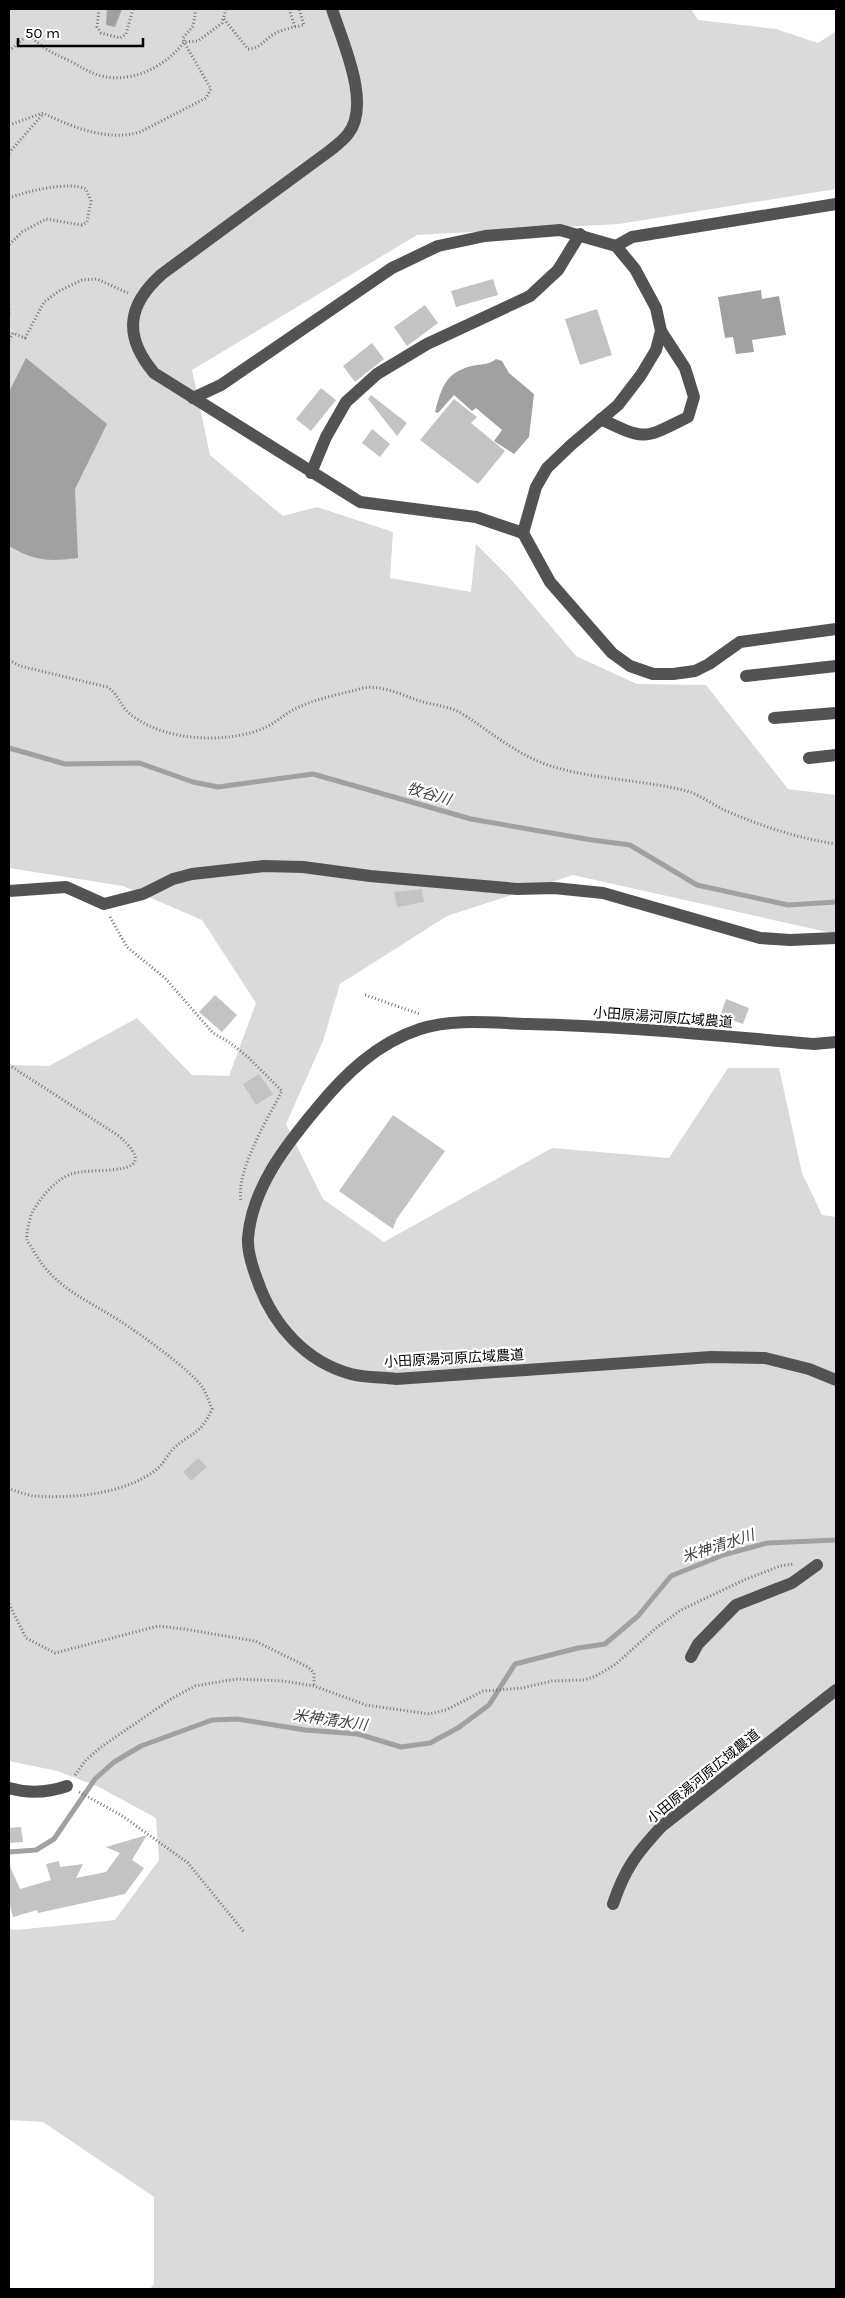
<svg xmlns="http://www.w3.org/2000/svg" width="845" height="2298" font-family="Karla,'Noto Sans JP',sans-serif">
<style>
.green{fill:#dadada}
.water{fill:#a1a1a1}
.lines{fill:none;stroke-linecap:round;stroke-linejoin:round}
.stream{stroke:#a1a1a1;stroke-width:5}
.building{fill:#c3c3c3}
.path{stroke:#757575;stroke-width:3;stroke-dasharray:1 2.5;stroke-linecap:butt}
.minor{stroke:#535353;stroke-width:12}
.labels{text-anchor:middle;stroke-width:4.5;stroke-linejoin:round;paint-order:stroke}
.street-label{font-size:14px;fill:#000;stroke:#fff}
.water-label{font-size:15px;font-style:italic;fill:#424242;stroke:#fff}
</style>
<rect width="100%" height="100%" fill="#fff"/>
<polygon class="green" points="9,9 691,9 698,20 776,29 818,43 836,31 836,189 619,224 417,235 192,370 210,455 283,516 317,507 393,532 390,578 471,592 476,544 508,576 576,656 637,684 706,685 788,789 836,795 836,934 573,875 447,916 340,984 323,1041 286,1124 323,1199 384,1242 552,1148 669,1158 728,1068 779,1068 802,1173 822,1215 836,1217 836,2289 150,2289 154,2284 154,2197 43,2122 9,2120 9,1929 16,1930 115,1920 159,1860 156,1818 97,1786 57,1771 9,1761 9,1065 49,1066 137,1018 192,1075 229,1076 256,1003 202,920 123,886 9,868"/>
<g class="water">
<polygon points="107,9 122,9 115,27 106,25"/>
<polygon points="761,290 762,299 779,296 786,335 752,340 754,352 736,354 733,337 725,338 718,297"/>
<path d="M26,358L107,424L75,489L78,558C49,562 34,561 9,546V392Z"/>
<path d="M496,359L502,361L509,373L534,394L529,437L514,454L494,441L502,430L476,408L472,411L454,395L438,413L435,412C442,385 447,370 477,365C486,364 489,364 496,359Z"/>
</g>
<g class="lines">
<g class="stream">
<polyline points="9,748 65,764 139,763 193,782 218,787 313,774 471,819 592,840 630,845 697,885 788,905 836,902"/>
<polyline points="9,1852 36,1850 54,1839 95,1779 114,1762 141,1746 212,1720 237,1719 305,1730 358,1734 401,1747 430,1743 458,1728 489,1705 515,1664 578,1648 605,1644 638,1616 671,1576 723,1555 767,1543 836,1540"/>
</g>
</g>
<g class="building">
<polygon points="493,279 498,295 456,307 451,291"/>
<polygon points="425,305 438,323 407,346 394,327"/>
<polygon points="597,309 612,355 580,365 565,319"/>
<polygon points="372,343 384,359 355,382 343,366"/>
<polygon points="321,388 336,400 311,431 296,419"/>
<polygon points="371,395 407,423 397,436 368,399"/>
<polygon points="454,399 477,417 471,423 505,451 478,484 420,440"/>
<polygon points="372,429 390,444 380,457 362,443"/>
<polygon points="422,889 424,902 397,907 394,892"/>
<polygon points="215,995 237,1015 222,1032 199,1012"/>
<polygon points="726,999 749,1008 743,1024 720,1016"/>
<polygon points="259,1074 273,1094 256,1105 243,1084"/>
<polygon points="393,1115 445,1151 396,1220 393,1229 339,1191"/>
<polygon points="198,1458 207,1467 191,1481 183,1472"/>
<polygon points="21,1827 23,1842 9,1843 9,1828"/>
<polygon points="147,1835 132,1860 144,1868 125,1894 38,1913 37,1910 13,1917 9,1902 9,1864 20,1889 51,1880 46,1864 59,1861 60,1867 83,1864 76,1878 106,1872 120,1853 106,1847"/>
</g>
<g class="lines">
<g class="path">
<polyline points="99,9 97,27 101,33 120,38 126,34 133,9"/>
<polyline points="196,9 193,26 183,38 184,42 198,41 222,23 226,9"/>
<polyline points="289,9 295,27"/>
<path d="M224,19L248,49C261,49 265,38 276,33C284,29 295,27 304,25L299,9"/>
<path d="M9,51L29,34C42,49 53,53 70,61C80,66 88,72 98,75C129,85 166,67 184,42"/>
<path d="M9,125L43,113C72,127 108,142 140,132L206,98L211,89L184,42"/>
<polyline points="9,153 43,114"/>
<path d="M9,198C27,191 69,181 86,189L91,201L87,222L82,225L46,219L22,232L9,245"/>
<polyline points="9,309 9,314"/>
<polyline points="9,340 13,333 25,338 44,302 59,291 82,280 97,279 128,293"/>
<path d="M9,660L20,666L107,687C117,693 119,702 126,710C132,717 143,723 152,727C183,741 233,742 264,728C276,723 285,713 297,708C317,698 342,694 363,688C380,685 398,693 414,699C430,705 446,705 461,713C490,731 513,752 545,764C591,780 640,779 687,791C700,795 712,804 724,810C761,826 797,838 836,844"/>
<path d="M110,917L127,947L165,978L213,1033L229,1042L248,1057L282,1091C268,1118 236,1170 241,1200"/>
<polyline points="365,995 420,1014"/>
<path d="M9,1065L119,1136C168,1180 93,1166 71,1174C54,1181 42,1196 33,1211C30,1217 26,1233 27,1240C28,1243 32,1247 33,1250C54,1288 86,1299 120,1321C139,1333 192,1371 203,1388C207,1395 209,1402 212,1409C200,1436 191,1432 173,1449C167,1455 163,1465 156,1470C124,1494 73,1499 34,1496C26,1495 17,1491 9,1489"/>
<polyline points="9,1604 26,1638 55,1653 158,1626 184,1629 255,1641 308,1667 314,1673 314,1686"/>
<polyline points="75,1775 86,1760 101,1747 171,1699 195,1686 224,1681 238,1679 283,1681 314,1686 366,1705 429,1714 446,1710 483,1691 522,1688 552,1681 584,1680 596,1676 616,1664 656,1628 681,1610 744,1580 780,1566 794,1564"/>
<polyline points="79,1792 121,1815 188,1863 244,1932"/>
</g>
<g class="minor">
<path d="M332,9C342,41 372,104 348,134C343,141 334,147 328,152L162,274C127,305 123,336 154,373L360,502L476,517L523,533"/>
<polyline points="616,246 632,237 836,204"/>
<polyline points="193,398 221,385 392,268 438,246 485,236 560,230 616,246 635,269 656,308 661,331 656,350 641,375 618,405 571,445 547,468 536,487 523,533 550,582 612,653 630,666 653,674 673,674 695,671 709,664 740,642 836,629"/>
<path d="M601,419C646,441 644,439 688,417L694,397L685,368L661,331"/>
<polyline points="311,473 326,437 346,402 377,374 427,344 530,296 558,270 580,234"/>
<polyline points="746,676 836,666"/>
<polyline points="774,718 836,713"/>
<polyline points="809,758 836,755"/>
<polyline points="9,891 66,887 104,904 143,894 173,879 192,874 264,866 303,867 370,876 517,889 554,888 603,893 760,938 790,940 836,938"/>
<path d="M836,1042L814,1044C719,1036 624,1026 528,1024C493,1023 454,1018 420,1029C377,1043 345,1074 317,1108C286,1145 252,1188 248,1238C247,1252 253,1269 258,1282C273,1325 306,1362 351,1374C365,1378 382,1377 396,1379L711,1357L765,1358L809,1369L836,1380"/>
<polyline points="691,1657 698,1644 736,1605 792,1583 817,1565"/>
<path d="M9,1788C29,1794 47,1793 67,1786"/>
<path d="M613,1904C625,1868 637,1853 662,1826L836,1690"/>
</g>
</g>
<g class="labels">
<g class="street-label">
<text transform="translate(663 1017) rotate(4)" y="5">小田原湯河原広域農道</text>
<text transform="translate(454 1358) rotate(-3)" y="5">小田原湯河原広域農道</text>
<text transform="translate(703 1776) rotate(-39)" y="5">小田原湯河原広域農道</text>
</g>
<g class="water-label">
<text transform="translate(429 794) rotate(16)" y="5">牧谷川</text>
<text transform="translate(718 1546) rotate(-18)" y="5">米神清水川</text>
<text transform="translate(330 1720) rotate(8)" y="5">米神清水川</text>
</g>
</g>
<rect width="845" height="2298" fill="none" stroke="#000000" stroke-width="20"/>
<path d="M18 38v8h125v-8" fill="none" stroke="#000000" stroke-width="2.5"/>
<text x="25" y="38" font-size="15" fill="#000000" stroke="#ffffff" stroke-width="4" paint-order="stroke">50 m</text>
</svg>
